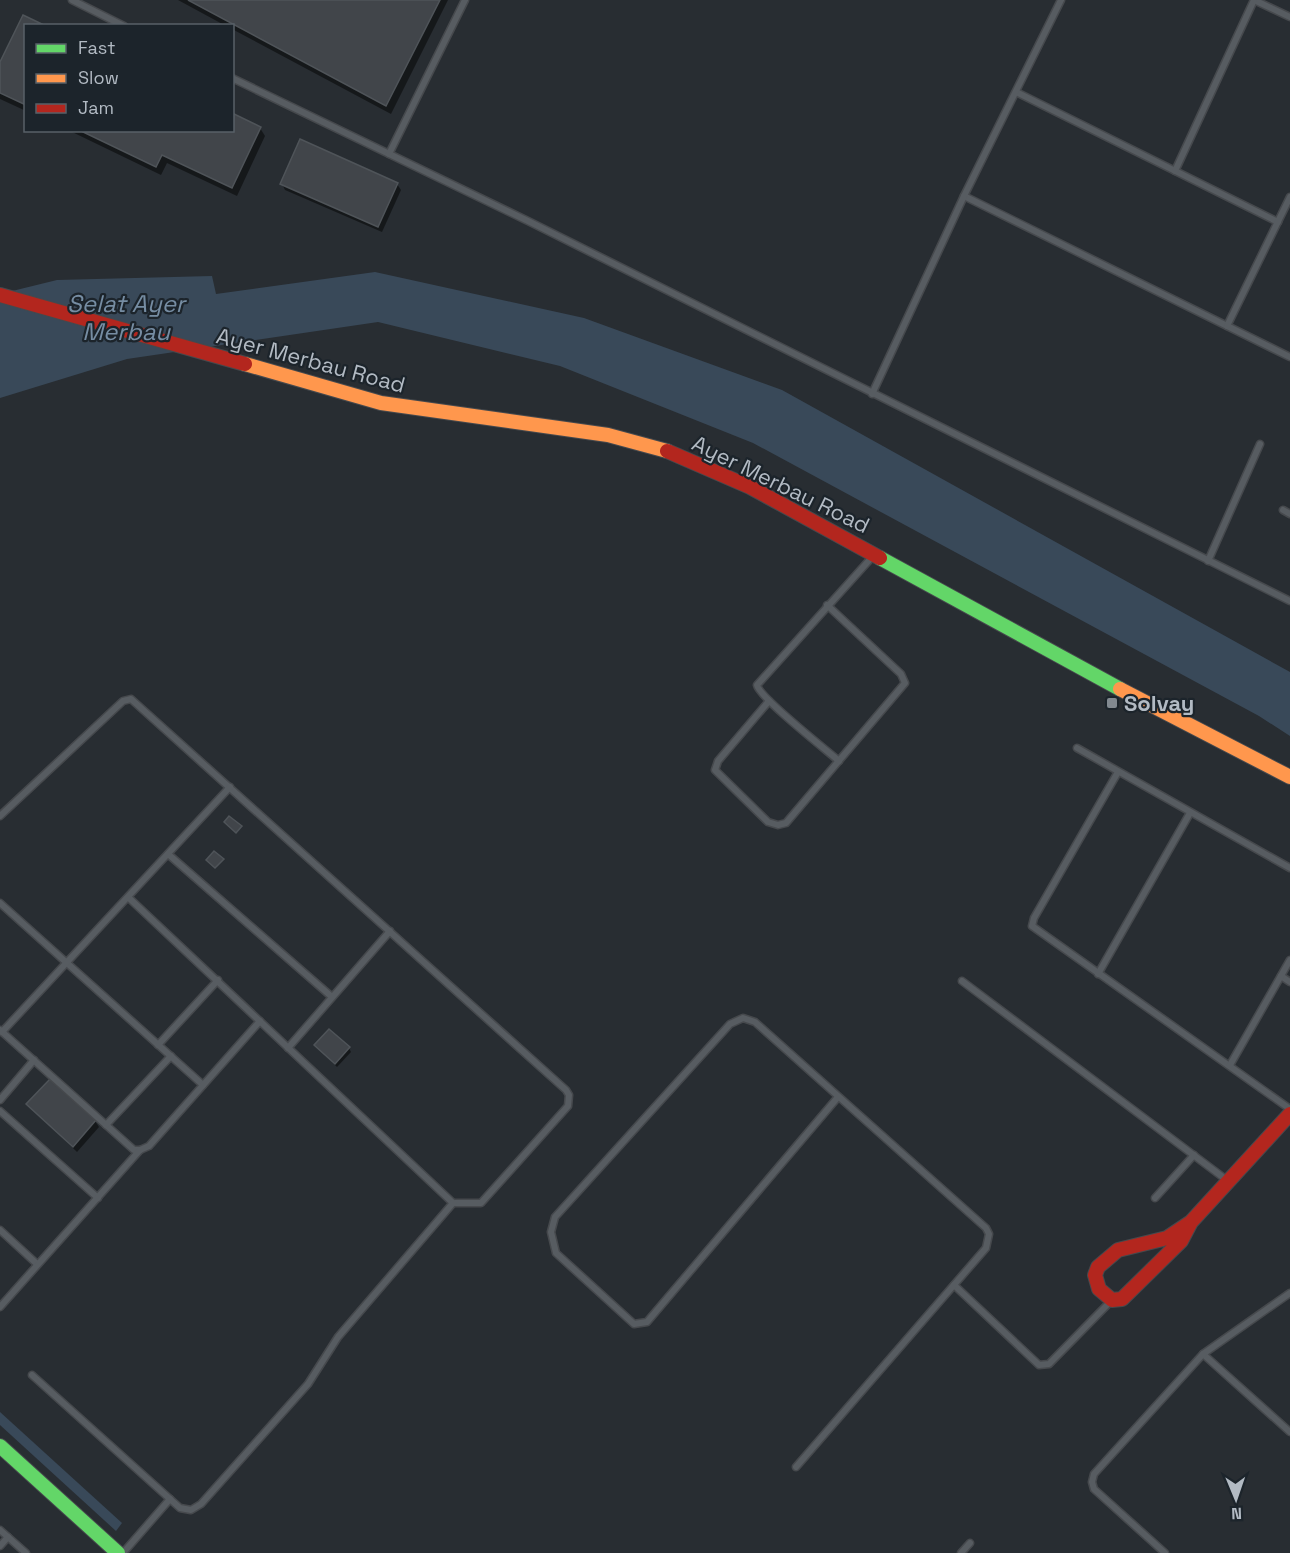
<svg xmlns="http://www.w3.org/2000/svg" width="1290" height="1553" font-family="'Space Grotesk',sans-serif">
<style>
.water{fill:#394959}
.shadow{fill:#0007}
.building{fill:#41454a;stroke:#4f5459;stroke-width:1.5}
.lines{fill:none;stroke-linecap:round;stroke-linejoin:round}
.lane-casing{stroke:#46494d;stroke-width:9}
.fast-casing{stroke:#46494d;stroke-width:16}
.slow-casing{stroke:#46494d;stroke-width:16}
.jam-casing{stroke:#46494d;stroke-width:16}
.lane{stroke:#575c61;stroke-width:6}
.fast{stroke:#63d668;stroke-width:14}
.slow{stroke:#ff974d;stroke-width:14}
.jam{stroke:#b3261e;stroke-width:14}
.poi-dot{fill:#828990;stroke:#1c242b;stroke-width:2}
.labels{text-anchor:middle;stroke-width:4.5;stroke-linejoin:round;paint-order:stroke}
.street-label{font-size:22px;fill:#b2bac3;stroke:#1c242b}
.poi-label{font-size:22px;font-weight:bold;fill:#b2bac3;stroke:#1c242b;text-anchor:start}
.water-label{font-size:24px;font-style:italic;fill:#768da3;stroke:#1c242b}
</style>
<rect width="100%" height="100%" fill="#282d32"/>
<g class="water">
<polygon points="375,272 584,318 782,390 1290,672 1290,736 1259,716 753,443 560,366 378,322 127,359 0,398 0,294 57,280 212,276 216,294"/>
<polygon points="0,1412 122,1523 116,1531 0,1425"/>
</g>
<g class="shadow">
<polygon points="178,0 448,0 391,114 232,29 232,26 226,26"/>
<polygon points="26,26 26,111 0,99 0,66"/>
<polygon points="260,128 265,136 237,196 167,163 161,175 68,130 232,130"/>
<polygon points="282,184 397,184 401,190 382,232 285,190"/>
<polygon points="316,1046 349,1048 351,1052 337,1067"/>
<polygon points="28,1104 95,1121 99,1127 77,1152"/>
</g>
<g class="building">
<polygon points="188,0 440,0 386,106"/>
<polygon points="23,15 46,26 26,26 26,105 0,93 0,62"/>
<polygon points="232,113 261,127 232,188 162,155 156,167 79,130 232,130"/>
<polygon points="300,139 398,183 378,227 280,184"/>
<polygon points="229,816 242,826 236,833 224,822"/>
<polygon points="214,851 224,859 215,868 206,860"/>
<polygon points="329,1029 350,1047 335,1064 314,1045"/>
<polygon points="50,1079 96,1120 73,1147 26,1104"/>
</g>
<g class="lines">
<g class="lane-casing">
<g id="lane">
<polyline points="72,0 124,26"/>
<polyline points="1254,0 1290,17"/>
<polyline points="232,78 528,221 1290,601"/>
<polyline points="1016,92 1278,222"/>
<polyline points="389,154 465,0"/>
<polyline points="1175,171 1254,0"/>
<polyline points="964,196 1290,357"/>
<polyline points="1227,326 1290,197"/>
<polyline points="872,394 964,196 1061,0"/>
<polyline points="1283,510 1290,514"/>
<polyline points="1208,561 1260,444"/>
<polyline points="769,701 718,761 715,770 768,822 778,825 786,823 905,683 901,674 827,605"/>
<polyline points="1077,748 1290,868"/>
<path d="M839,761C825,749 759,697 757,685L873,556"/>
<polyline points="1118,772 1034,918 1032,926 1290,1109"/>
<polyline points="0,816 123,701 131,699 566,1090 569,1095 568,1106 481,1203 453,1203 129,898"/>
<polyline points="168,854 332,997"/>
<polyline points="0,903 203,1085"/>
<polyline points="1098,974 1190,813"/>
<polyline points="1281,976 1290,982"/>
<polyline points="962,981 1228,1181"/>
<polyline points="0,1030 134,1150 140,1150"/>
<polyline points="2,1032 230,787"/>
<polyline points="158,1045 218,980"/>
<polyline points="288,1048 390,931"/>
<polyline points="1230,1065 1290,960"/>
<polyline points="0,1100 34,1060"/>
<polyline points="0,1111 98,1198"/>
<polyline points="106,1125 171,1056"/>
<polyline points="1155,1198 1194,1155"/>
<polyline points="0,1230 37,1264"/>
<polyline points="954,1285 1039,1365 1049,1364 1111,1301"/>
<polyline points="0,1307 140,1150 149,1146 260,1021"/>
<polyline points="1203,1354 1290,1432"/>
<polyline points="32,1375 180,1508 191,1510 201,1504 308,1384 338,1337 453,1203"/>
<polyline points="796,1467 986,1248 989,1234 986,1228 755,1022 743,1018 730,1024 555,1217 551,1232 556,1253 634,1324 647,1322 838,1097"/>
<polyline points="0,1530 26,1553"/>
<polyline points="0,1546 8,1537"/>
<polyline points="123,1553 170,1499"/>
<polyline points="961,1553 970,1543"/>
<polyline points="1165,1553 1094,1489 1092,1482 1094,1474 1203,1354 1290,1293"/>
</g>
</g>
<g class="fast-casing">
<g id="fast">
<polyline points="880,558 1120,689"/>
<polyline points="0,1446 118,1553"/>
</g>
</g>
<g class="slow-casing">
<g id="slow">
<polyline points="245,364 381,403 608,435 667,451"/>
<polyline points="1120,689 1290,777"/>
</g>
</g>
<g class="jam-casing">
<g id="jam">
<polyline points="0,295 245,364"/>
<polyline points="667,451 750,487 880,558"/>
<polyline points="1191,1222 1181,1241 1122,1299 1112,1300 1099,1289 1095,1275 1098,1267 1118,1250 1167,1238 1191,1222 1290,1114"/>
</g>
</g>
<use href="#lane" class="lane"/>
<use href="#fast" class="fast"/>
<use href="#slow" class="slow"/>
<use href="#jam" class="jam"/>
</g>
<rect class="poi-dot" x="1106" y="697" width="12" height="12" rx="3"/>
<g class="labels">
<g class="street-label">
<text transform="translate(311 360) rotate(15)" y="8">Ayer Merbau Road</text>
<text transform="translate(781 484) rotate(26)" y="8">Ayer Merbau Road</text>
</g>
<g class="poi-label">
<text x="1124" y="711">Solvay</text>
</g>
<g class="water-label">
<text x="126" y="312">Selat Ayer<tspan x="126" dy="28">Merbau</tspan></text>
</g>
</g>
<rect x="24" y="24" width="210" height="108" fill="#1c242b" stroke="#586068" stroke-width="1.5"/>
<rect x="36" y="44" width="30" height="9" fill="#63d668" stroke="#586068" stroke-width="1.5"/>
<text x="78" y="54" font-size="18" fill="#b2bac3">Fast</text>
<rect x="36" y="74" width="30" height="9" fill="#ff974d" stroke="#586068" stroke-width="1.5"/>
<text x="78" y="84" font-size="18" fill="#b2bac3">Slow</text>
<rect x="36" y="104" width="30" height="9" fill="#b3261e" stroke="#586068" stroke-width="1.5"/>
<text x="78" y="114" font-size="18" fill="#b2bac3">Jam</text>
<g transform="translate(1236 1499) rotate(178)" stroke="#1c242b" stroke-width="4.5" paint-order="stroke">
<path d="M0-4.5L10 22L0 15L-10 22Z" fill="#b2bac3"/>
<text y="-9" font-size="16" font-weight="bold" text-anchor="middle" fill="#b2bac3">N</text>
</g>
</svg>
